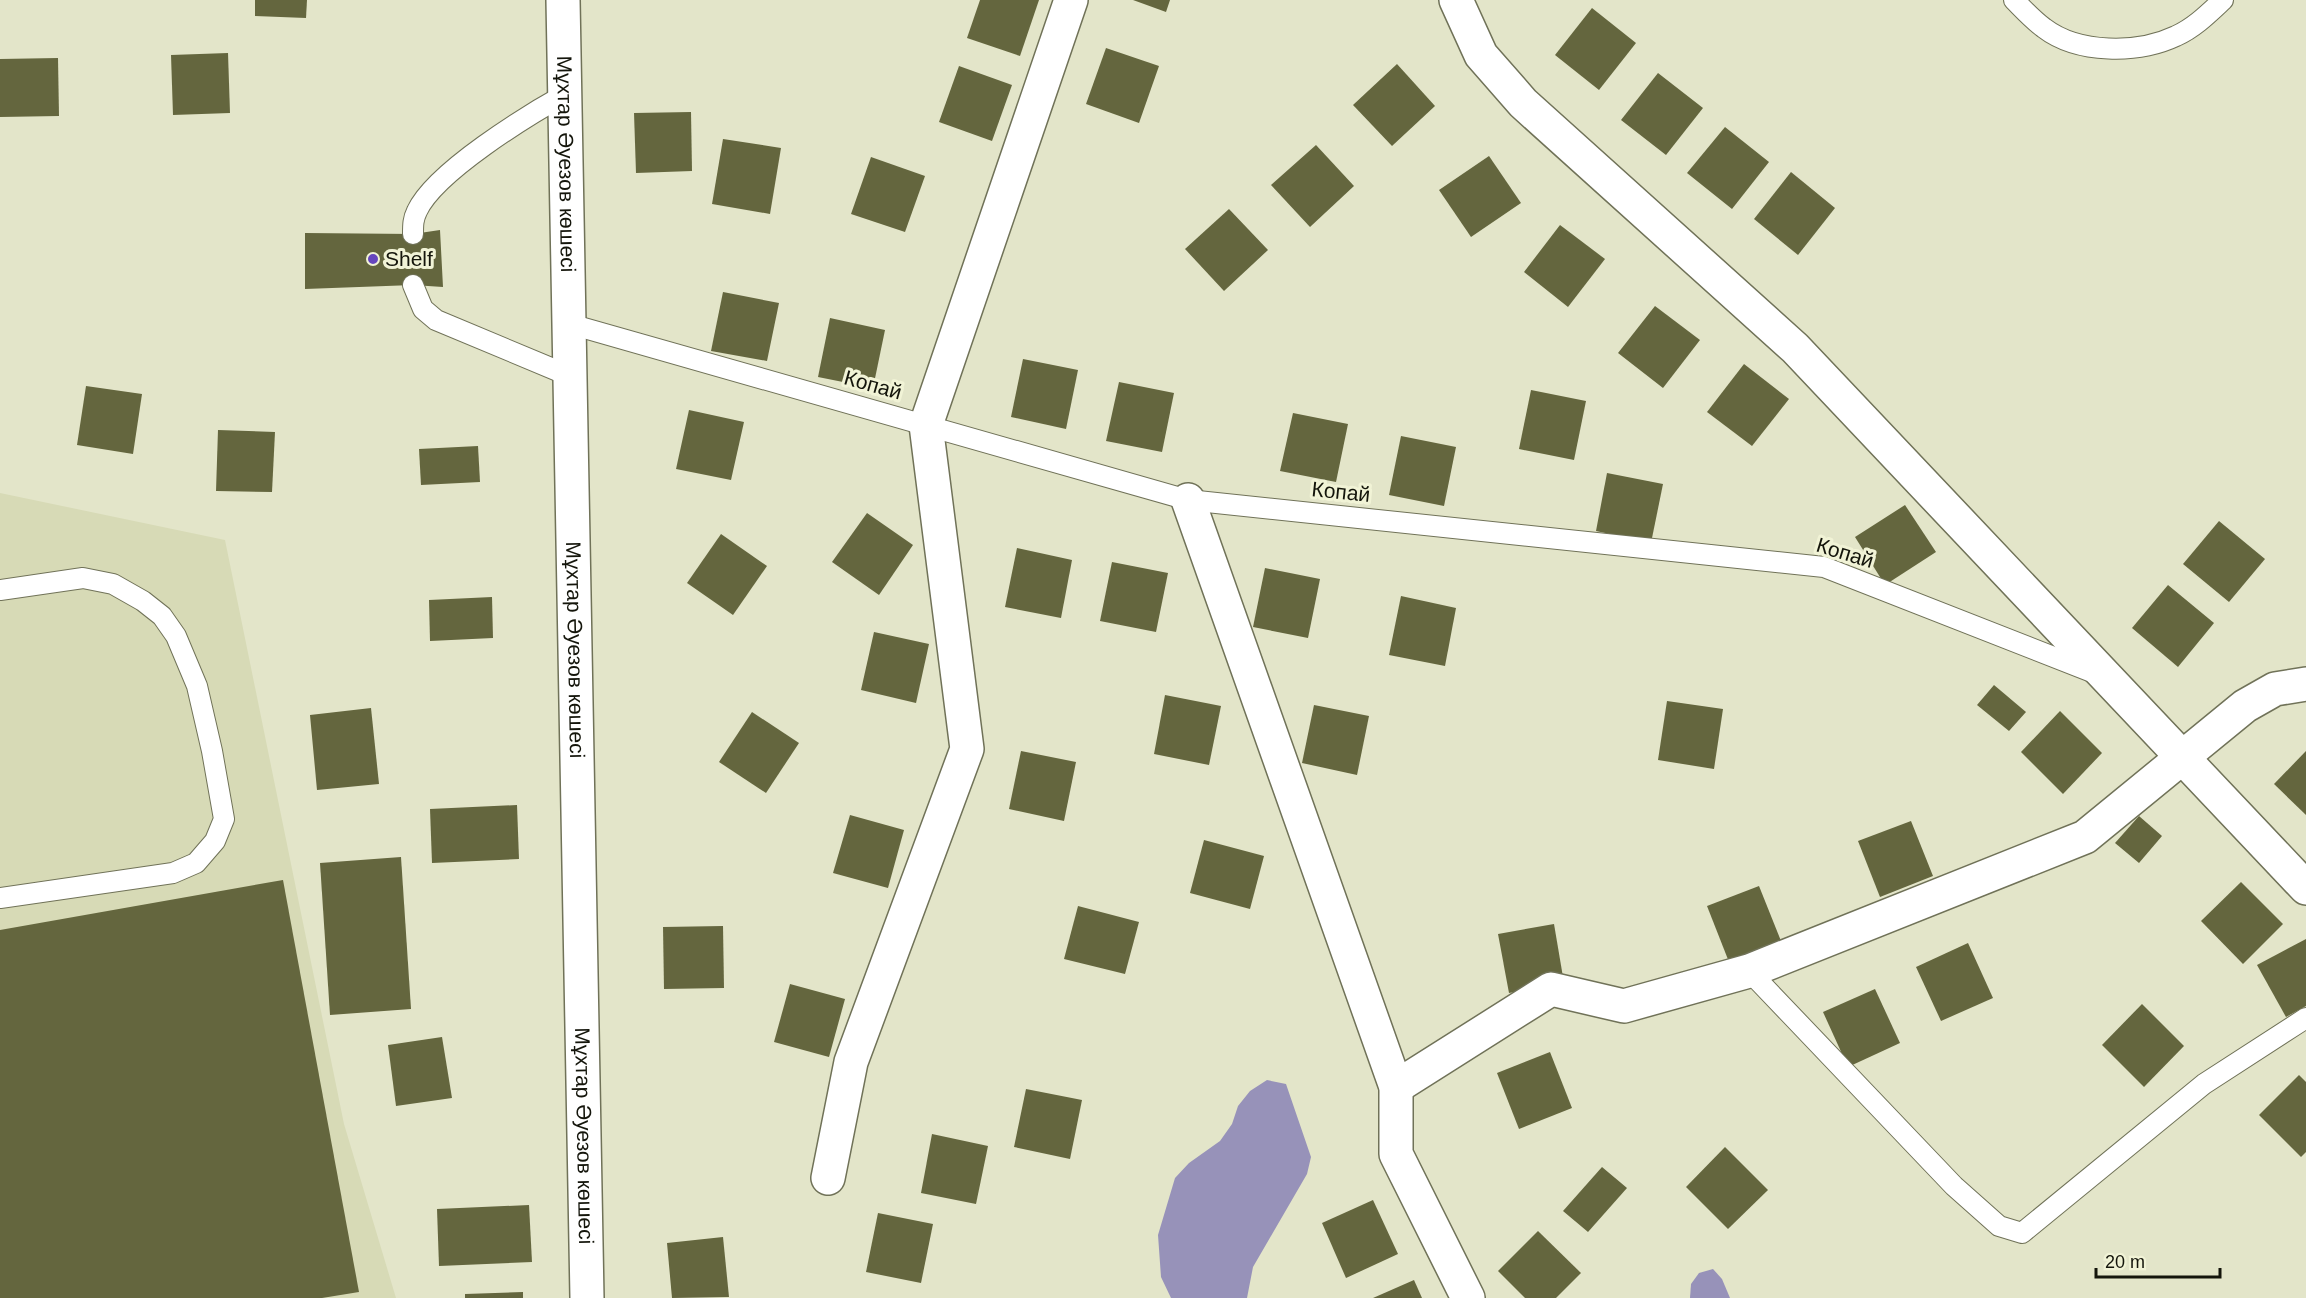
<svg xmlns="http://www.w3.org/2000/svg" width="2306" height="1298" font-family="Helvetica,sans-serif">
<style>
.built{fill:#d7dab6}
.water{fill:#9792b9}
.building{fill:#64663e}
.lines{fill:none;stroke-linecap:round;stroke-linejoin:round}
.service-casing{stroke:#707258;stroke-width:22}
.minor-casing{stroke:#707258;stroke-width:36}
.tertiary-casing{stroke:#707258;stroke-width:36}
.service{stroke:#fff;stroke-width:20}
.minor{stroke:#fff;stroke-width:33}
.tertiary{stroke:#fff;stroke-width:33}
.poi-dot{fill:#6646be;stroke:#f1f3d6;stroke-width:2}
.labels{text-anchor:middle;stroke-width:6;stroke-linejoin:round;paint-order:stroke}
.street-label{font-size:21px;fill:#14150b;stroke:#f1f3d6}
.poi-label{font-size:21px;fill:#14150b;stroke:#f1f3d6;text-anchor:start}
</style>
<rect width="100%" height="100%" fill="#e3e5c9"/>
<polygon class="built" points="0,493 225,540 344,1124 396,1298 0,1298"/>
<g class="water">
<polygon points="1267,1080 1286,1084 1311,1157 1307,1174 1253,1267 1247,1298 1171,1298 1161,1277 1158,1235 1175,1178 1189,1163 1220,1141 1232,1124 1238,1106 1250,1091"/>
<polygon points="1713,1269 1722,1279 1730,1298 1690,1298 1691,1284 1699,1273"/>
</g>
<g class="building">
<polygon points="255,0 307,0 306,18 255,16"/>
<polygon points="980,0 1039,0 1020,56 967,38"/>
<polygon points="1133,0 1170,0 1166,12"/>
<polygon points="1592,8 1636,43 1599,90 1555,55"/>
<polygon points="1106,48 1159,66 1139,123 1086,104"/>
<polygon points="228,53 230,113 173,115 171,55"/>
<polygon points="58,58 59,116 0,117 0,59"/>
<polygon points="1397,64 1435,106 1392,146 1353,105"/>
<polygon points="959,66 1012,85 992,141 939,122"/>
<polygon points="1658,73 1703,108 1666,155 1621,120"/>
<polygon points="691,112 692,171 636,173 634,113"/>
<polygon points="1725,127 1769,162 1732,209 1687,173"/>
<polygon points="723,139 781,148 770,214 712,204"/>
<polygon points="1316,145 1354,186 1310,227 1271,185"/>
<polygon points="1489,156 1521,203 1471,237 1439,190"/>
<polygon points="871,157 925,176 905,232 851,214"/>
<polygon points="1791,172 1835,208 1798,255 1754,219"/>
<polygon points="1229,209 1268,250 1224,291 1185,249"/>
<polygon points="1560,225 1605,259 1568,307 1524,272"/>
<polygon points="440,230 443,287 413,285 305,289 305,233 413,234"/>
<polygon points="723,292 779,303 767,361 711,351"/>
<polygon points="1655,306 1700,340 1663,388 1618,353"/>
<polygon points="830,318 885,330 873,388 818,377"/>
<polygon points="1023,359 1078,370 1066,429 1011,417"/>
<polygon points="1744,364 1789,399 1752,446 1707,412"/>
<polygon points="1119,382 1174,393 1162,452 1106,441"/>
<polygon points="86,386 142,394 133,454 77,445"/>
<polygon points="1531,390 1586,401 1574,460 1519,449"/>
<polygon points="689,410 744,422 731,480 676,469"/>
<polygon points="1293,413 1348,424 1336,482 1280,471"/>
<polygon points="218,430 275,432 272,492 216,491"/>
<polygon points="1401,436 1456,447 1444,506 1389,495"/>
<polygon points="478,446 480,482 421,485 419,449"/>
<polygon points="1607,473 1663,484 1651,543 1596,531"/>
<polygon points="1905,505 1936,552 1885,585 1855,537"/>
<polygon points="867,513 913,545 879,595 832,562"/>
<polygon points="2219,521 2265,559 2229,602 2183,564"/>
<polygon points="721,534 767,566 733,615 687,583"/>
<polygon points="1017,548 1072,560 1061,618 1005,607"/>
<polygon points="1112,562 1168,573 1156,632 1100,621"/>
<polygon points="1265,568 1320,579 1308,638 1253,627"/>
<polygon points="2168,585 2214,623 2178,667 2132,628"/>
<polygon points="1401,596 1456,608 1445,666 1389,655"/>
<polygon points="492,597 493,638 430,641 429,600"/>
<polygon points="874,632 929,644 916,703 861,690"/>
<polygon points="1994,685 2026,712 2009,731 1977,705"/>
<polygon points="1165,695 1221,706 1209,765 1154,754"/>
<polygon points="1667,701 1723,709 1714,769 1658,760"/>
<polygon points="1314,705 1369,716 1357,775 1302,763"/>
<polygon points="371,708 379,784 317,790 310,715"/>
<polygon points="2060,711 2102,753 2063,794 2021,752"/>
<polygon points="752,712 799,743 766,793 719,762"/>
<polygon points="1021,751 1076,762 1064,821 1009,809"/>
<polygon points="2306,751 2306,815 2274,784"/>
<polygon points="517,805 519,859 432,863 430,809"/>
<polygon points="850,815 904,830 888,888 833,873"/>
<polygon points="2139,816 2162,836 2139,863 2115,843"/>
<polygon points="1911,821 1933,876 1880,897 1858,841"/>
<polygon points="1204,840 1264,856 1250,909 1190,893"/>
<polygon points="401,857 411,1009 330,1015 320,863"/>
<polygon points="283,880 359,1292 322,1298 0,1298 0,930"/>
<polygon points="2241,882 2283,924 2243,964 2201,921"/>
<polygon points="1759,886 1781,941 1729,962 1707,906"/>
<polygon points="1078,906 1139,922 1125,974 1064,959"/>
<polygon points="1554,924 1564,983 1509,993 1498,934"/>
<polygon points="723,926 724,988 664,989 663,927"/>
<polygon points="2306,939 2306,1006 2286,1017 2257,965"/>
<polygon points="1968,943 1993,998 1941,1021 1916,967"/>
<polygon points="790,984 845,999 829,1057 774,1042"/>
<polygon points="1875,989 1900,1043 1848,1067 1823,1012"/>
<polygon points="2142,1004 2184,1046 2144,1087 2102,1045"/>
<polygon points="442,1037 452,1098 396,1106 388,1045"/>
<polygon points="1550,1052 1572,1108 1519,1129 1497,1073"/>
<polygon points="2299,1075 2306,1082 2306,1152 2301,1157 2259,1115"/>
<polygon points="1026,1089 1082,1100 1070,1159 1014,1147"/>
<polygon points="932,1134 988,1146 976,1204 921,1193"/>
<polygon points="1725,1147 1768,1190 1728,1229 1686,1187"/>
<polygon points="1602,1167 1627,1188 1588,1232 1563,1211"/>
<polygon points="1373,1200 1398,1254 1346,1278 1322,1223"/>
<polygon points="529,1205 532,1262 439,1266 437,1209"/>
<polygon points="878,1213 933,1224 921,1283 866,1272"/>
<polygon points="1538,1231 1581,1273 1556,1298 1525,1298 1498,1271"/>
<polygon points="723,1237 729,1297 672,1298 667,1243"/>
<polygon points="1414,1280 1422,1298 1373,1298"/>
<polygon points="523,1292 523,1298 465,1298 465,1294"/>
</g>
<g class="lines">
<g class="service-casing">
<g id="service">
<path d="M2014,0C2023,9 2033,20 2044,28C2078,54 2138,54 2176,36C2194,28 2208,14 2223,0"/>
<path d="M413,234C413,225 413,219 417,211C435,172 528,115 566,94"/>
<polyline points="413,285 423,309 436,320 570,376"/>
<polyline points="570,324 1188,500 1824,567 2097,674"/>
<polyline points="0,590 83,578 113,584 143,601 162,616 176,636 197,686 212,751 224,819 215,841 196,863 173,873 0,898"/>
<polyline points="1749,971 1954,1186 1999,1226 2022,1233 2204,1084 2306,1018"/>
</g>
</g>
<g class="minor-casing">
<g id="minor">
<polyline points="1456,0 1481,55 1523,103 1795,348 2306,888"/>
<polyline points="1188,500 1396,1087 1396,1154 1468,1298"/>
<polyline points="1396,1087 1551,989 1624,1006 1749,971 2085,837 2245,706 2275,689 2306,684"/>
<polyline points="828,1178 851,1062 967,749 926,425 1071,0"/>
</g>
</g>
<g class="tertiary-casing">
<g id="tertiary">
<path id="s1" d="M563,0L587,1298"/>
</g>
</g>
<use href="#service" class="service"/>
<use href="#minor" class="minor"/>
<use href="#tertiary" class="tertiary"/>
</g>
<circle class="poi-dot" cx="373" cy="259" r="6"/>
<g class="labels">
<g class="street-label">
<text dy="7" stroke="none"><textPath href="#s1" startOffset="164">Мұхтар Әуезов көшесі</textPath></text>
<text transform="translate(873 385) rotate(16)" y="7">Копай</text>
<text transform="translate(1341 492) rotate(6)" y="7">Копай</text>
<text transform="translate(1845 553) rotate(17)" y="7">Копай</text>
<text dy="7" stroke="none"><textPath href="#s1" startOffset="650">Мұхтар Әуезов көшесі</textPath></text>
<text dy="7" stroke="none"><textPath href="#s1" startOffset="1136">Мұхтар Әуезов көшесі</textPath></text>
</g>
<g class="poi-label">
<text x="385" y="266">Shelf</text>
</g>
</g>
<path d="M2096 1268v9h124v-9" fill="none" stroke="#14150b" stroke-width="3"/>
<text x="2105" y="1268" font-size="18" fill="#14150b" stroke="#f1f3d6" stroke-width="4.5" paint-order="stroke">20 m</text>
</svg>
